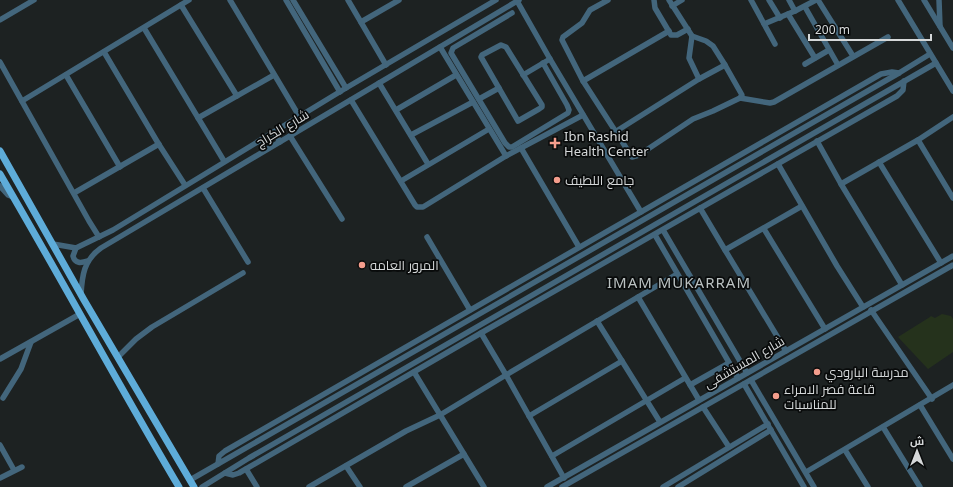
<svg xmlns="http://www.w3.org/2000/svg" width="953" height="487" font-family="'Noto Sans',Cairo,sans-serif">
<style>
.green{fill:#25321c}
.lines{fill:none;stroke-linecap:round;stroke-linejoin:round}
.minor{stroke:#43667c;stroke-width:5.5}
.major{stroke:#5eacd9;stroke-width:7}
.poi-dot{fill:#f49d8c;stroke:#090b0b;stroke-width:1.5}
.labels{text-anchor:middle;stroke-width:3.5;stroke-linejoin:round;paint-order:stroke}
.street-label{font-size:13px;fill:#d5d8d9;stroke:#090b0b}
.poi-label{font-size:13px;fill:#d5d8d9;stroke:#090b0b;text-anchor:start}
.quarter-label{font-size:15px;letter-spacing:1px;fill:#bac1c1;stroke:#090b0b}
</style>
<rect width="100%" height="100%" fill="#1d2222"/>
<polygon class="green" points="942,314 951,316 953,319 953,352 928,369 898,337 930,317 931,316 935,318"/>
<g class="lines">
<g class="minor">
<polyline points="230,0 299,116"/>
<polyline points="286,0 340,92"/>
<polyline points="293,0 346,88"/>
<polyline points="348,0 386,65"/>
<polyline points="608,0 590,10 582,23 563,37 562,40 583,81 632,157 639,155 693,119 713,111 740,98 770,103 774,102 888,37"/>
<polyline points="654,0 655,8 671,35 677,35 688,29"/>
<polyline points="669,0 692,36 689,58 699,79"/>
<polyline points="751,0 775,44"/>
<polyline points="769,0 780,18"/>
<polyline points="789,0 795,11"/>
<polyline points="818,0 853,56"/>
<polyline points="898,0 953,91"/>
<polyline points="924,0 953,48"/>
<polyline points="939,0 940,26"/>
<polyline points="517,1 550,59 641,212"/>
<polyline points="181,5 237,96"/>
<polyline points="672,6 682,0"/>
<polyline points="805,7 838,65"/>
<polyline points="512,13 453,48 451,53 505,143 509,147 512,147 568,113 569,110 567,105 543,63"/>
<polyline points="788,14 815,58"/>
<polyline points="0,20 34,0"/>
<polyline points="361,22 399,0"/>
<polyline points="764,24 795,11 816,0"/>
<polyline points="144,28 224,161"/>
<polyline points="692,36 706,41 713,46 725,65 742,95 740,98"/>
<polygon points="501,45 506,47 542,105 542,107 539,109 518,121 481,57 482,55"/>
<polyline points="104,52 158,143 185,185"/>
<polyline points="0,62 89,221 99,237"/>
<polyline points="805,64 829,50"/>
<polyline points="66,75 120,167"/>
<polyline points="523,75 550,59"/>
<polyline points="583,81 669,31"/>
<polyline points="379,83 428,164"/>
<polyline points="479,99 499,88"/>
<polyline points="351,100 415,205 417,207 423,207 506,156 440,47"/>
<polyline points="22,101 189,0"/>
<polyline points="396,110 456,75"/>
<polyline points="198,118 274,75"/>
<polyline points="274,132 280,142"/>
<polyline points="615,132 699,79 725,65"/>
<polyline points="411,135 473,102"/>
<polyline points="290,136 342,219"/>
<polyline points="918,140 953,198"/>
<polyline points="817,141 841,184 902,285"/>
<polyline points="521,148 579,247"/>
<polyline points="506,156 583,115"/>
<polyline points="879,162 941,263"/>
<polyline points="778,164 837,266 863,307"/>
<polyline points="401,181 489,129"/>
<polyline points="841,184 918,140 953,117"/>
<polyline points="0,186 8,195 13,197"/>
<polyline points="203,188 248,262"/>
<polyline points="74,193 159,144"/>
<polyline points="700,208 725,250 786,351"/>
<polyline points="764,229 825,329"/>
<polyline points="663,230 747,373"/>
<polyline points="655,235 738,378"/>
<polyline points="427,237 470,310"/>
<polyline points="53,244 76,248 113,230 346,88 496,0"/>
<path d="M76,248L73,256C75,264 81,263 88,261"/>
<polyline points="725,250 802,206"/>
<path d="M81,295C82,275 84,260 101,248L519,0"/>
<polyline points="638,297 699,400"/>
<polyline points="871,310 932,399"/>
<polyline points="597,321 622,361"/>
<polyline points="481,333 506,375 677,274"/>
<polyline points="118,357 136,339 152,327 243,273"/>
<polyline points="0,359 80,314"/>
<polyline points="414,372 484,487"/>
<polyline points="751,380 814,487"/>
<polyline points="744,384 804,487"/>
<polyline points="690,385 729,363"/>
<polyline points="3,398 21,369 31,342"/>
<polyline points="920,405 953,459"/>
<polyline points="703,407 729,447"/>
<polyline points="529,416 622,361 660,422"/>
<polyline points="883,427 920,487"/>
<polyline points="0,445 14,470"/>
<polyline points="845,450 868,487"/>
<polyline points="552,456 685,378"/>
<polyline points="218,464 219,456 225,451 881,74 892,72 899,73"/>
<polyline points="346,466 360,487"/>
<polyline points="246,469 257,487"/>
<polyline points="806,472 953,385"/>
<polyline points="225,473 233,475 239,473 481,333 897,96 903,90 904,81"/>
<polyline points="0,478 22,467"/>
<polyline points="190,480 899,73 930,54"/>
<polyline points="202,487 249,458 936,63"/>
<polyline points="309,487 406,431 440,415 506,375 564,478"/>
<polyline points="406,487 464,454"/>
<polyline points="547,487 953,256"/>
<polyline points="562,487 953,265"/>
<polyline points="663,487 768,424"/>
<polyline points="678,487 771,430"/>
</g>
<g class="major">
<polyline points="0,151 84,300 194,487"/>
<path d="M0,174C61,278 118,384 179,487"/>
</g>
</g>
<g class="poi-dot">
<path d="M553 137h4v4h4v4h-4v4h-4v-4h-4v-4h4z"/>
<circle cx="557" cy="180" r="4"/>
<circle cx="362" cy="265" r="4"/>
<circle cx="817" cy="372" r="4"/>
<circle cx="776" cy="396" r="4"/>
</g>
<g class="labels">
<g class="street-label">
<text transform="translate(282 128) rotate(-31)" y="5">شارع الكراج</text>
<text transform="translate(744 362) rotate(-30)" y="5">شارع المستشفى</text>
</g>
<g class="poi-label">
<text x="564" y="141">Ibn Rashid<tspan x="564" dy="15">Health Center</tspan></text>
<text x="565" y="185">جامع اللطیف</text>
<text x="370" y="270">المرور العامه</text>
<text x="825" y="377">مدرسة البارودي</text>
<text x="784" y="394">قاعة فصر الامراء<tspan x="784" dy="15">للمناسبات</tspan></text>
</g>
<g class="quarter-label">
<text x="679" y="288">IMAM MUKARRAM</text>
</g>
</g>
<g transform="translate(917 451)" stroke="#090b0b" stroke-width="3" paint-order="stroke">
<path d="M0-3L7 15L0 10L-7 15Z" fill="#d5d8d9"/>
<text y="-6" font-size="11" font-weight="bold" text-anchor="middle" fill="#d5d8d9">ش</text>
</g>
<path d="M809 34v6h122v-6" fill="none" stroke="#d5d8d9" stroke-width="2"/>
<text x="815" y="34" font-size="12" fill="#d5d8d9" stroke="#090b0b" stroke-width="3" paint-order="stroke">200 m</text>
</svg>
